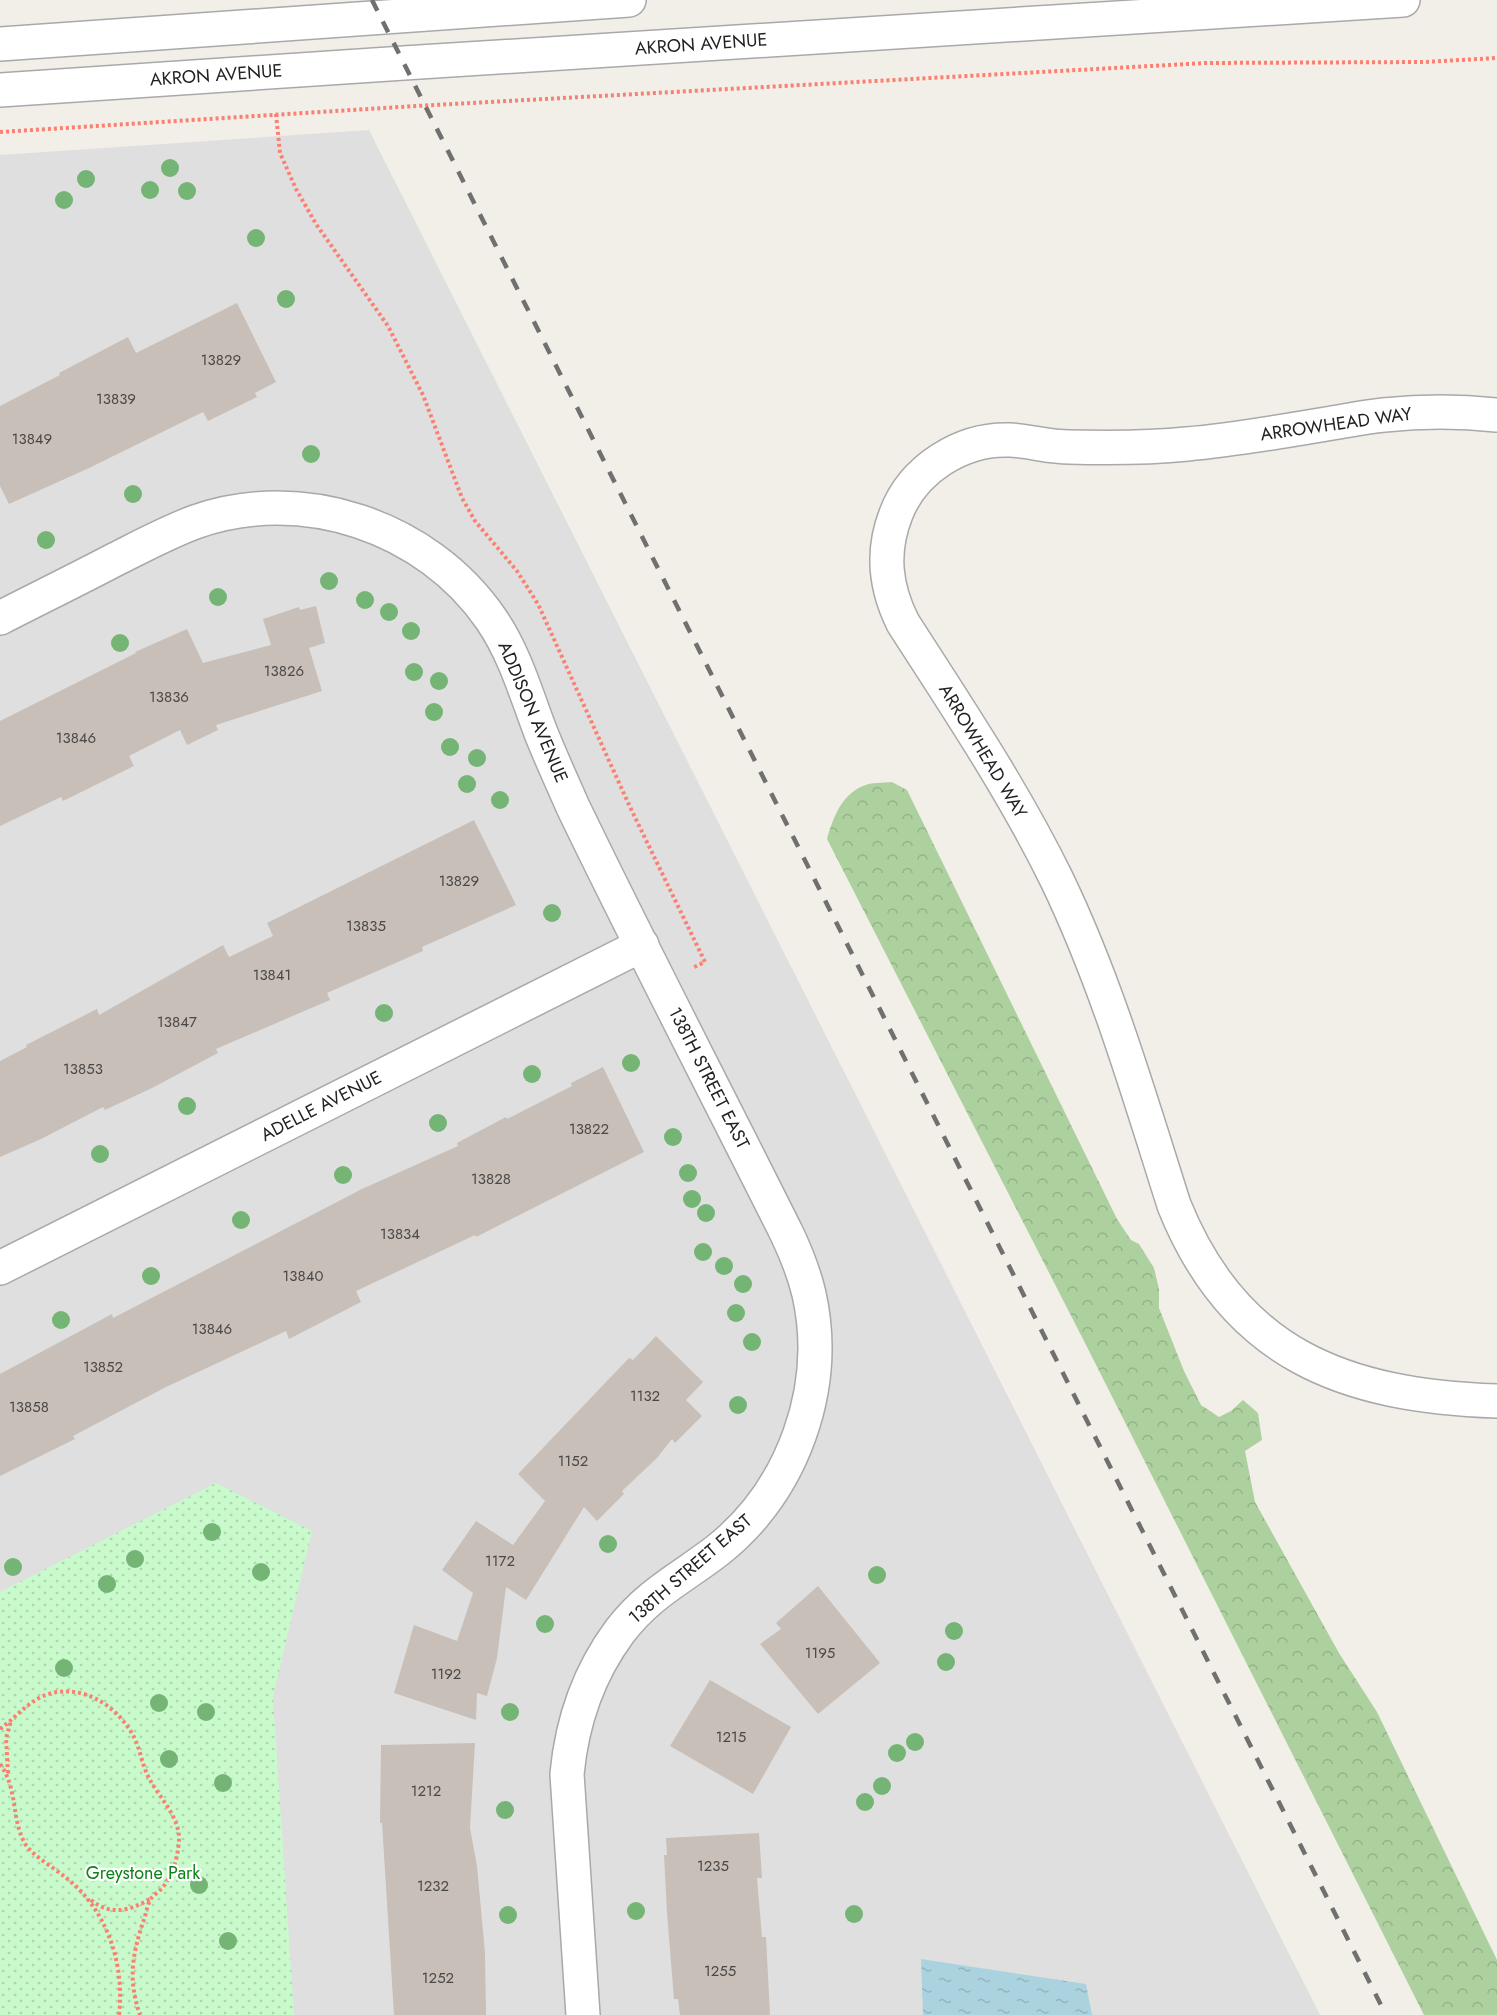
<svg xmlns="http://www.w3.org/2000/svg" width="1497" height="2015" font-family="Jost,sans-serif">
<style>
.residential{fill:#e0dfdf}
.forest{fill:url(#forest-crowns)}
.park{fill:url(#park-dots)}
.water{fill:url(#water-ripples)}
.building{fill:#c7bfb8}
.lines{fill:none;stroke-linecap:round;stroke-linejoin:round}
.minor-casing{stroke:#a9a9a9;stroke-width:36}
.tertiary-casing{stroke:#a9a9a9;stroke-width:36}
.path{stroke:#fa8072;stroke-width:4;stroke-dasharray:3 3;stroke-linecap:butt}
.minor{stroke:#fff;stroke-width:33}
.tertiary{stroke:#fff;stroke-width:33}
.rail{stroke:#707070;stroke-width:4.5;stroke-dasharray:12 12;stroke-linecap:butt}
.tree{fill:#74b475}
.labels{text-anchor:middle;stroke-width:4.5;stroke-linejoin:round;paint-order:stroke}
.number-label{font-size:15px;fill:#4b4948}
.street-label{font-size:18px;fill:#222;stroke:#fff}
.park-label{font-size:18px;fill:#0c8416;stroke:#fff}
</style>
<defs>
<pattern id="forest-crowns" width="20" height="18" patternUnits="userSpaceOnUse" patternTransform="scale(1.5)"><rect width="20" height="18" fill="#add19e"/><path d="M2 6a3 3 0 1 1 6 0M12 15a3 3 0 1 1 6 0" fill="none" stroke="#95b388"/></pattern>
<pattern id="park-dots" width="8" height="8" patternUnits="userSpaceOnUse" patternTransform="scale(1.5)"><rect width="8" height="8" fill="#c8facc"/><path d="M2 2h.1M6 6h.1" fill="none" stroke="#acd6af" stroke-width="1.8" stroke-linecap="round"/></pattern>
<pattern id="water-ripples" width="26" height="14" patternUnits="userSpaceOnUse" patternTransform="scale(1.5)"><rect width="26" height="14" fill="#aad3df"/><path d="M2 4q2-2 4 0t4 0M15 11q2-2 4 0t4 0" fill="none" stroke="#92b5bf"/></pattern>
</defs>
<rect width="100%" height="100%" fill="#f2efe9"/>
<polygon class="residential" points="369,130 1320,2015 0,2015 0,155"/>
<path class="forest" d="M892,782L907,790L1117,1219L1131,1240L1139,1244L1154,1268L1159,1289V1308L1184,1371L1201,1405L1219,1417L1231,1411L1243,1400L1258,1413L1262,1440L1245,1451L1255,1502L1339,1653L1377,1712L1497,1960V2015H1424L1086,1345L827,839C833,818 841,795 863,786C871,782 883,783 892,782Z"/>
<polygon class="park" points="216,1483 312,1531 273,1697 294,2015 0,2015 0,1592"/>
<polygon class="water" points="921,1959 1086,1984 1092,2015 923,2015"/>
<g class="building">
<polygon points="237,303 276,382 255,393 257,397 208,421 203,412 87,469 9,504 0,486 0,406 60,375 59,373 128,337 136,353"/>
<polygon points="316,606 325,643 309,648 322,691 216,725 218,730 187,745 180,730 129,756 134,766 63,801 61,797 0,826 0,721 136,653 135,652 187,629 203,663 271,645 263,619 299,607 300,610"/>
<polygon points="474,820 516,905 422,947 423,951 327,993 330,1000 216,1049 218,1053 152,1088 105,1110 103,1107 41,1139 0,1157 0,1061 27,1047 26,1045 97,1009 99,1015 223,945 229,957 273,936 267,923"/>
<polygon points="603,1067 644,1152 476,1237 475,1235 356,1291 361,1302 289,1339 286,1331 166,1387 73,1436 75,1439 0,1476 0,1374 112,1314 113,1318 362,1189 458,1146 457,1143 506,1117 507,1119 572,1086 571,1083"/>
<polygon points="656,1336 703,1382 686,1400 702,1416 675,1443 672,1439 657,1458 622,1491 624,1494 597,1521 584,1507 526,1600 506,1587 497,1658 487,1696 477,1693 476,1720 394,1693 414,1625 457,1641 473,1593 442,1570 476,1521 513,1545 545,1501 518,1474 629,1358 633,1360"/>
<polygon points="818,1586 880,1663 818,1714 760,1644 781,1629 776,1623"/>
<polygon points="710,1680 791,1727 753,1794 670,1746"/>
<polygon points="475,1743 470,1828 477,1866 485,1953 486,2015 394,2015 382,1823 380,1823 381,1745"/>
<polygon points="759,1833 762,1878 757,1878 762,1937 766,1937 770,2015 680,2015 678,1999 674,1999 667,1913 664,1855 667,1855 666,1838"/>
</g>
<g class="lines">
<g class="minor-casing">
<g id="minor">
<path d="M1497,415C1459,411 1422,411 1384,415C1364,417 1345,421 1326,424C1279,432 1233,440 1187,444C1148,448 1108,448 1069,447C1049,447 1030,441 1010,440C962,438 913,469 896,514C881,552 885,587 903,623C957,707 1013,790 1057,880C1107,984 1139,1095 1174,1205C1234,1355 1345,1396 1497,1401"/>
<path d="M0,618C39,598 78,579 116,559C142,546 168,532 195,522C302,484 427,526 491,619C515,654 526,694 541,733C551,758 562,782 573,807C642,950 716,1092 787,1234C796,1253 804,1273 809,1294C830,1388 793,1490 718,1550C682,1578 649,1593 620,1631C588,1674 572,1721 567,1774L583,2015"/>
<polyline points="0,1268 642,945"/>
</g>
</g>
<g class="tertiary-casing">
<g id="tertiary">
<polyline points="0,44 629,0"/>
<polyline points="0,90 404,63 1403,0"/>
</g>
</g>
<g class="path">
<polyline points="276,114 280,153 296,189 316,224 388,326 423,395 462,498 475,521 517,571 538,604 630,807 705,962 692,968"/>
<polyline points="0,132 416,106 1206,63 1425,62 1497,58"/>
<path d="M0,1729C15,1718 26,1704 43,1696C80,1681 117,1705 134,1737C141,1751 142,1766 150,1780C160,1798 180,1818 179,1840C178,1857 173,1874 163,1887C159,1892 153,1895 150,1900C147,1906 146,1915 143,1922C132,1956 128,1980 140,2015"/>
<path d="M0,1764C18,1789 11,1816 24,1842C31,1855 53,1867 65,1877C107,1909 125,1964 119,2015"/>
<polyline points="8,1773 6,1738 11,1721"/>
<path d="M91,1900C111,1916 129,1911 150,1899"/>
</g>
<use href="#minor" class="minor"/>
<use href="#tertiary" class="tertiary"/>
<polyline class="rail" points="372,0 1386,2015"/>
</g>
<g class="tree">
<circle cx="170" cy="168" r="9"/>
<circle cx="86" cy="179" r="9"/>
<circle cx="150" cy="190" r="9"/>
<circle cx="187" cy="191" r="9"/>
<circle cx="64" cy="200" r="9"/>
<circle cx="256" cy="238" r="9"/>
<circle cx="286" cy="299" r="9"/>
<circle cx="311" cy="454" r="9"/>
<circle cx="133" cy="494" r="9"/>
<circle cx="46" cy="540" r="9"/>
<circle cx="329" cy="581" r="9"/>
<circle cx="218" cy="597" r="9"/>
<circle cx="365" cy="600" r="9"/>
<circle cx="389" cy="612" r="9"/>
<circle cx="411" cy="631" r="9"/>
<circle cx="120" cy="643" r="9"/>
<circle cx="414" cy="672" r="9"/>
<circle cx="439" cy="681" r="9"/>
<circle cx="434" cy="712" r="9"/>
<circle cx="450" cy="747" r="9"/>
<circle cx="477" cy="758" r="9"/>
<circle cx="467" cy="784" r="9"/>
<circle cx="500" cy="800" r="9"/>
<circle cx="552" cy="913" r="9"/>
<circle cx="384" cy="1013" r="9"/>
<circle cx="631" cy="1063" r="9"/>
<circle cx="532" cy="1074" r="9"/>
<circle cx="187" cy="1106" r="9"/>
<circle cx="438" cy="1123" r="9"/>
<circle cx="673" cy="1137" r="9"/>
<circle cx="100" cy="1154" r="9"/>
<circle cx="688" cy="1173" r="9"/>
<circle cx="343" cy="1175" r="9"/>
<circle cx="692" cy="1199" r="9"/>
<circle cx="706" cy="1213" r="9"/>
<circle cx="241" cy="1220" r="9"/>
<circle cx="703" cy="1252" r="9"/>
<circle cx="724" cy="1266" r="9"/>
<circle cx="151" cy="1276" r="9"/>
<circle cx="743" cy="1284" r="9"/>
<circle cx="736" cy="1313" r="9"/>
<circle cx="61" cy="1320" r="9"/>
<circle cx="752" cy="1342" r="9"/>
<circle cx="738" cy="1405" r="9"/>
<circle cx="212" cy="1532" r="9"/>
<circle cx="608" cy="1544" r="9"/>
<circle cx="135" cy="1559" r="9"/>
<circle cx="13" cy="1567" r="9"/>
<circle cx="261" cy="1572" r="9"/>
<circle cx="877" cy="1575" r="9"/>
<circle cx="107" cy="1584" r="9"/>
<circle cx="545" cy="1624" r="9"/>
<circle cx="954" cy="1631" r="9"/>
<circle cx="946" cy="1662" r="9"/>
<circle cx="64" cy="1668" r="9"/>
<circle cx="159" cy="1703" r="9"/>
<circle cx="206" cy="1712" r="9"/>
<circle cx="510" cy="1712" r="9"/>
<circle cx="915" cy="1742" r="9"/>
<circle cx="897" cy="1753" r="9"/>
<circle cx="169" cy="1759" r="9"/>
<circle cx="223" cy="1783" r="9"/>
<circle cx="882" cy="1786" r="9"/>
<circle cx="865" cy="1802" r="9"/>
<circle cx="505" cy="1810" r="9"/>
<circle cx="199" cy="1885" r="9"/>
<circle cx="636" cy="1911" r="9"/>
<circle cx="854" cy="1914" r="9"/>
<circle cx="508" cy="1915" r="9"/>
<circle cx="228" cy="1941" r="9"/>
</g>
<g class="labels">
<g class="number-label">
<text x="221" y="365">13829</text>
<text x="116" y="404">13839</text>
<text x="32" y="444">13849</text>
<text x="284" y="676">13826</text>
<text x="169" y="702">13836</text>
<text x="76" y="743">13846</text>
<text x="459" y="886">13829</text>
<text x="366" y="931">13835</text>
<text x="272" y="980">13841</text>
<text x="177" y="1027">13847</text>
<text x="83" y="1074">13853</text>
<text x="589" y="1134">13822</text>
<text x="491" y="1184">13828</text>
<text x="400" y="1239">13834</text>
<text x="303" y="1281">13840</text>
<text x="212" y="1334">13846</text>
<text x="103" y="1372">13852</text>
<text x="645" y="1401">1132</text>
<text x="29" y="1412">13858</text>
<text x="573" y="1466">1152</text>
<text x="500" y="1566">1172</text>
<text x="820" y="1658">1195</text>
<text x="446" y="1679">1192</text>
<text x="731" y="1742">1215</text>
<text x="426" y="1796">1212</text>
<text x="713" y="1871">1235</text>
<text x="433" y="1891">1232</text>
<text x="720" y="1976">1255</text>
<text x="438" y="1983">1252</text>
</g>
<g class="street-label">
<text transform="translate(701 44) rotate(-4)" y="6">AKRON AVENUE</text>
<text transform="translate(216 75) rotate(-4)" y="6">AKRON AVENUE</text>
<text transform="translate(1336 424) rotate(-8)" y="6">ARROWHEAD WAY</text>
<text transform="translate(533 712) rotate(67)" y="6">ADDISON AVENUE</text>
<text transform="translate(983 751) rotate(59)" y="6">ARROWHEAD WAY</text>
<text transform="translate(709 1078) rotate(63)" y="6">138TH STREET EAST</text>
<text transform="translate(321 1106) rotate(-27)" y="6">ADELLE AVENUE</text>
<text transform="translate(690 1569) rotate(-41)" y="6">138TH STREET EAST</text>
</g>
<g class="park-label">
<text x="143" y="1879">Greystone Park</text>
</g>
</g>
</svg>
